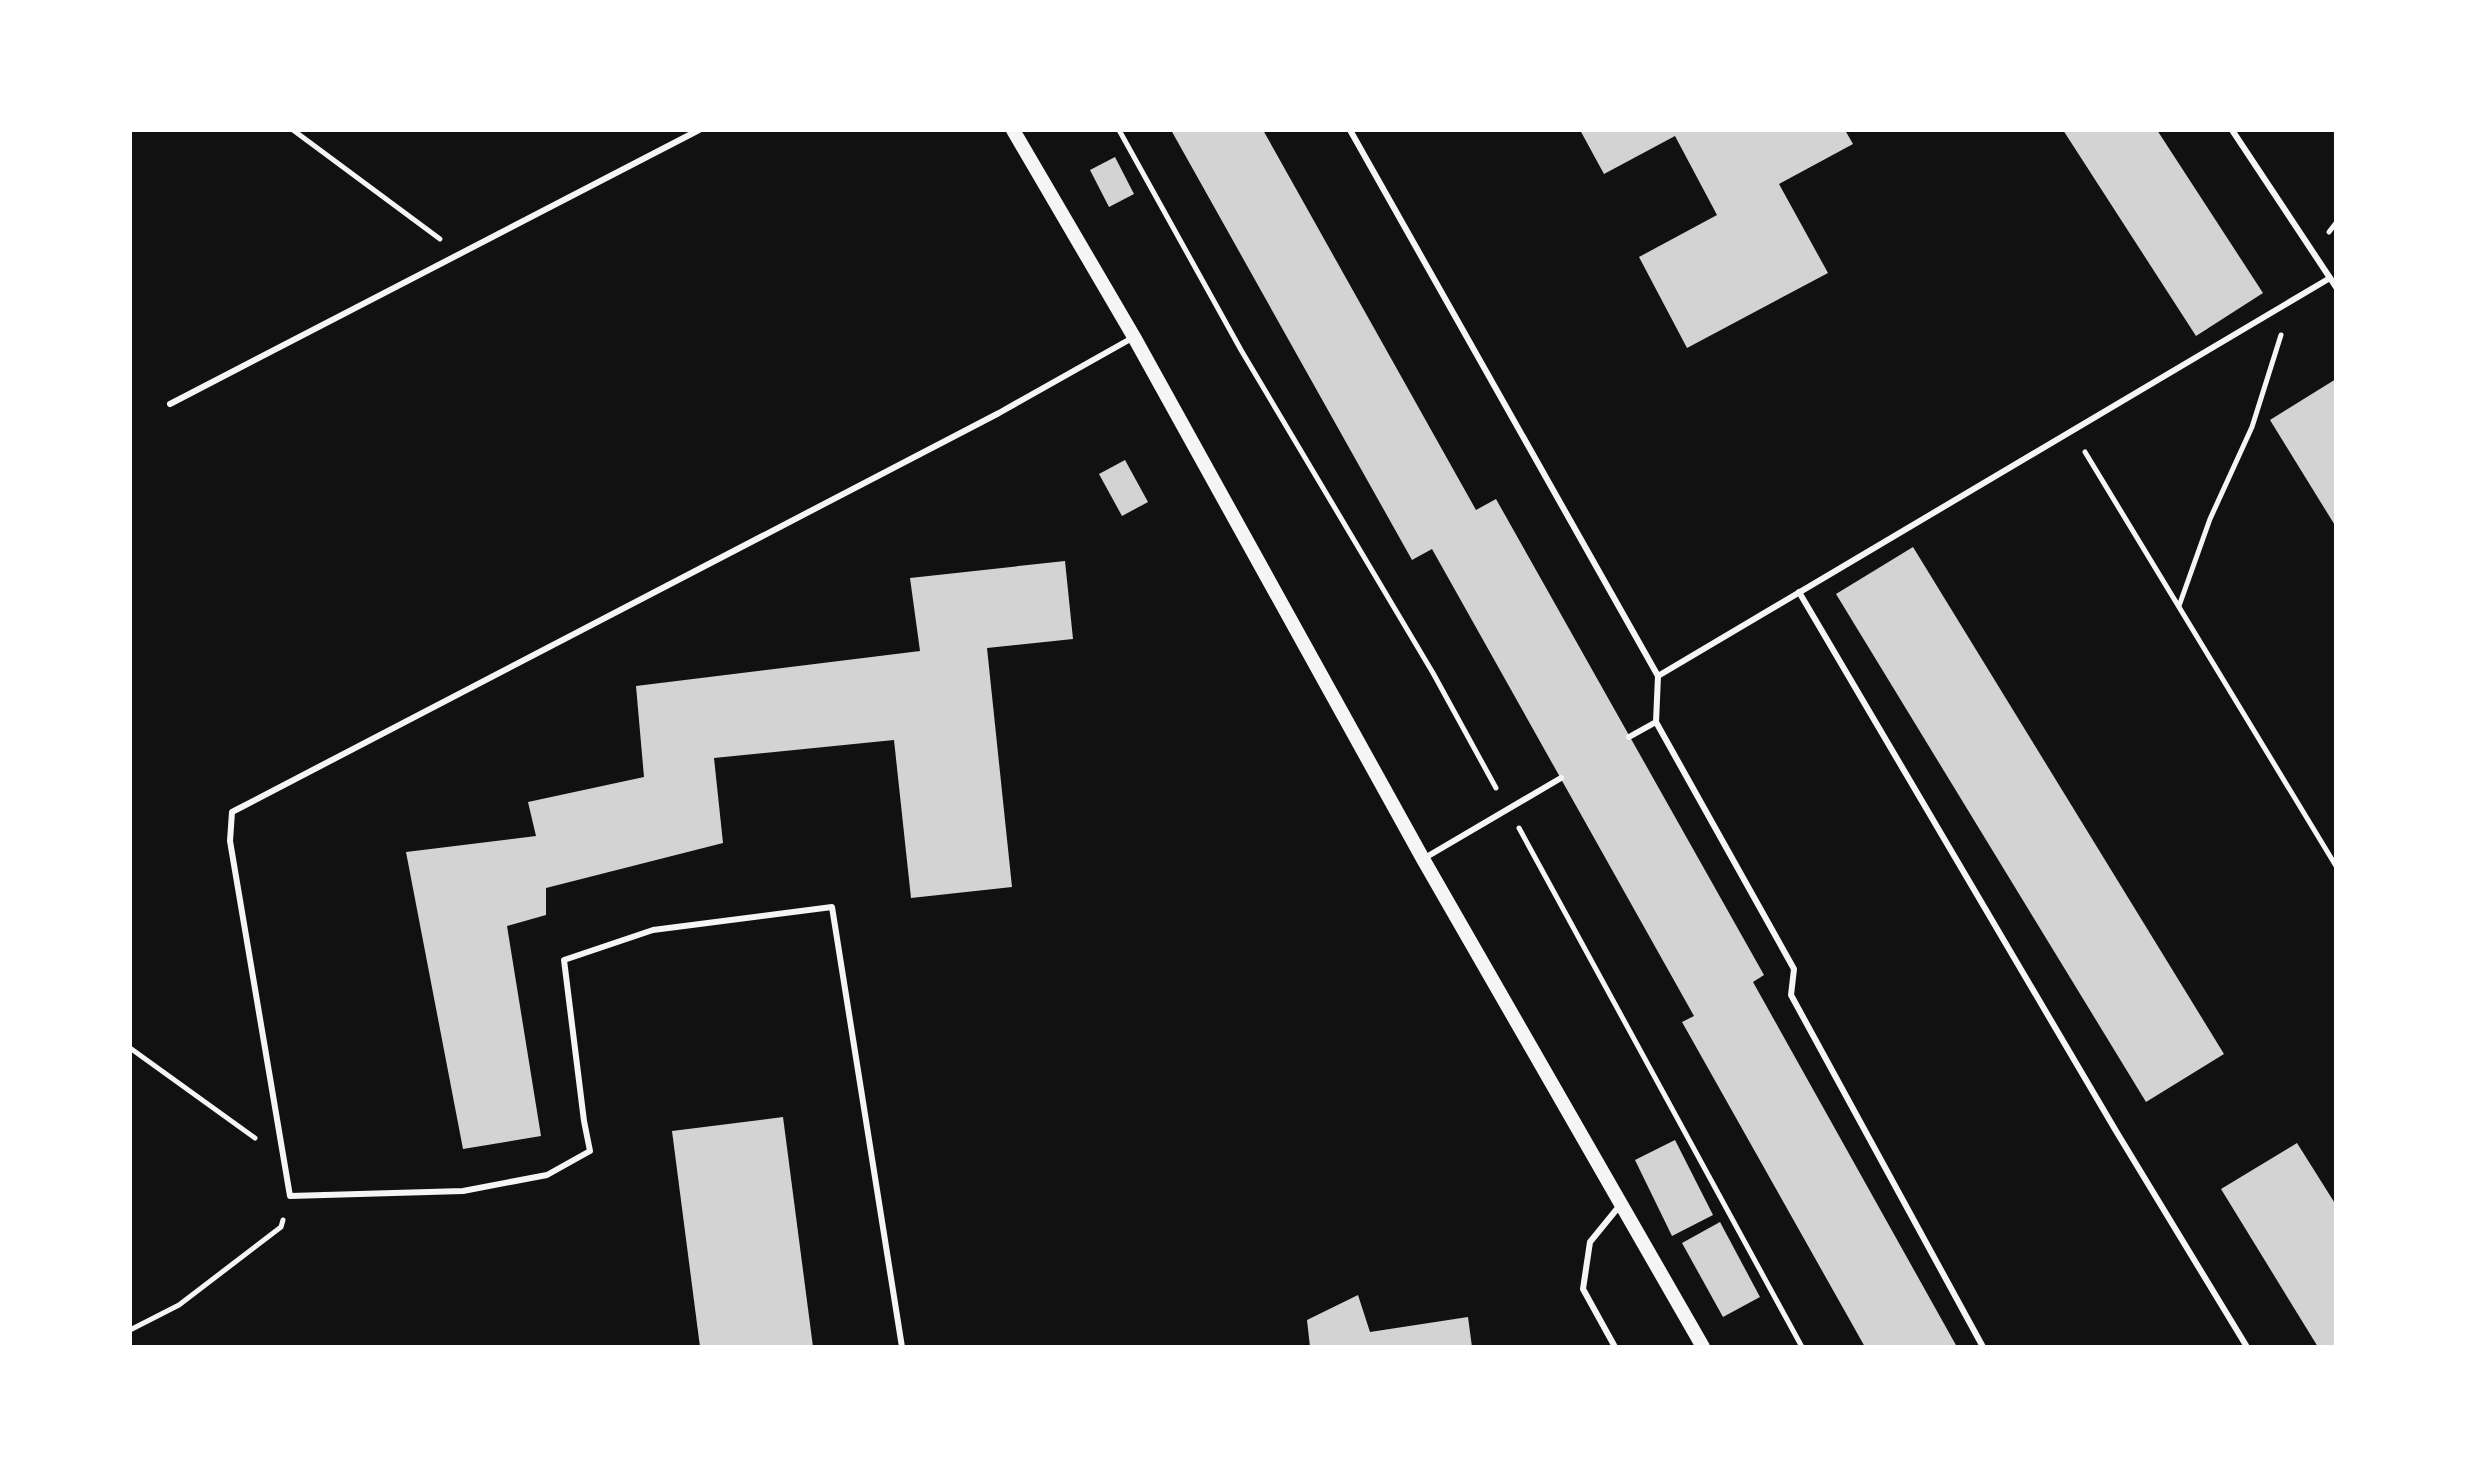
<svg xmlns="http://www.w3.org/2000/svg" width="2466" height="1477" font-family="'DM Sans',sans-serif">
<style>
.building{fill:#d3d3d3}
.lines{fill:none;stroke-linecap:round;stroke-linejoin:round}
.path{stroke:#f5f5f5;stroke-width:5}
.service{stroke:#f5f5f5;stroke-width:6}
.tertiary{stroke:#f5f5f5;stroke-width:14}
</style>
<rect width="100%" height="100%" fill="#111"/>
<g class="building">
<polygon points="1171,130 1263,130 1476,510 1496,499 1764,975 1753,982 1957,1347 1865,1347 1682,1022 1694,1016 1432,549 1412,560"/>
<polygon points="1580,130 1845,130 1853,144 1779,184 1828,273 1687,348 1639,257 1717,215 1675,136 1604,174"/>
<polygon points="2063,130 2157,130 2263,293 2196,336"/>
<polygon points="1115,157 1134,194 1109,207 1090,170"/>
<polygon points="2336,379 2336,527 2270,420"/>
<polygon points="1125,460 1148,502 1122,516 1099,474"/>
<polygon points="1913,547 2224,1054 2146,1102 1836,594"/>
<polygon points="1065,561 1073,639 987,648 1012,887 911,898 894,740 714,758 723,843 546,888 546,915 507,926 541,1136 463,1149 406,852 536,836 528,802 644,777 636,686 920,651 910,578"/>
<polygon points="783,1117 813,1347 700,1347 672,1131"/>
<polygon points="1675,1140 1713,1215 1672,1236 1635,1160"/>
<polygon points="2297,1143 2336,1205 2336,1347 2318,1347 2221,1189"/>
<polygon points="1720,1222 1760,1297 1723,1317 1682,1243"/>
<polygon points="1358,1295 1370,1332 1468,1317 1472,1347 1310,1347 1307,1320"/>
</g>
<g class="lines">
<g class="path">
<polyline points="293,130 440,239"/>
<polyline points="1119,130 1241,350 1433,673 1496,788"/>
<polyline points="2329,232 2336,223"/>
<polyline points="2085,452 2336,866"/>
<polyline points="2179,606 2210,519 2252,427 2281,335"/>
<polyline points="1519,828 1802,1347"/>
<polyline points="130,1048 255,1138"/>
<polyline points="130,1330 179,1305 281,1227 283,1220"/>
</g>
<g class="service">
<polyline points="1350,130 1658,676 1656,722 1794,969 1791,995 1983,1347"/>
<polyline points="2232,130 2336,287"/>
<polyline points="170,404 699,130"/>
<polyline points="1799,592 2116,1131 2247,1347"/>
<polyline points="1658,676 2330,278"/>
<polyline points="1629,737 1656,722"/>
<polyline points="1423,859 1561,778"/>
<polyline points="902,1347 832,907 653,930 564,960 584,1121 590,1151 547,1175 463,1191 290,1196 230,841 232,812 999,413 1134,337"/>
<polyline points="1615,1347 1583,1289 1590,1242 1621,1204"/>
</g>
<polyline class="tertiary" points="1013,130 1134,337 1423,859 1703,1347"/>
</g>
<rect width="2466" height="1477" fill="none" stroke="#ffffff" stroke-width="264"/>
</svg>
